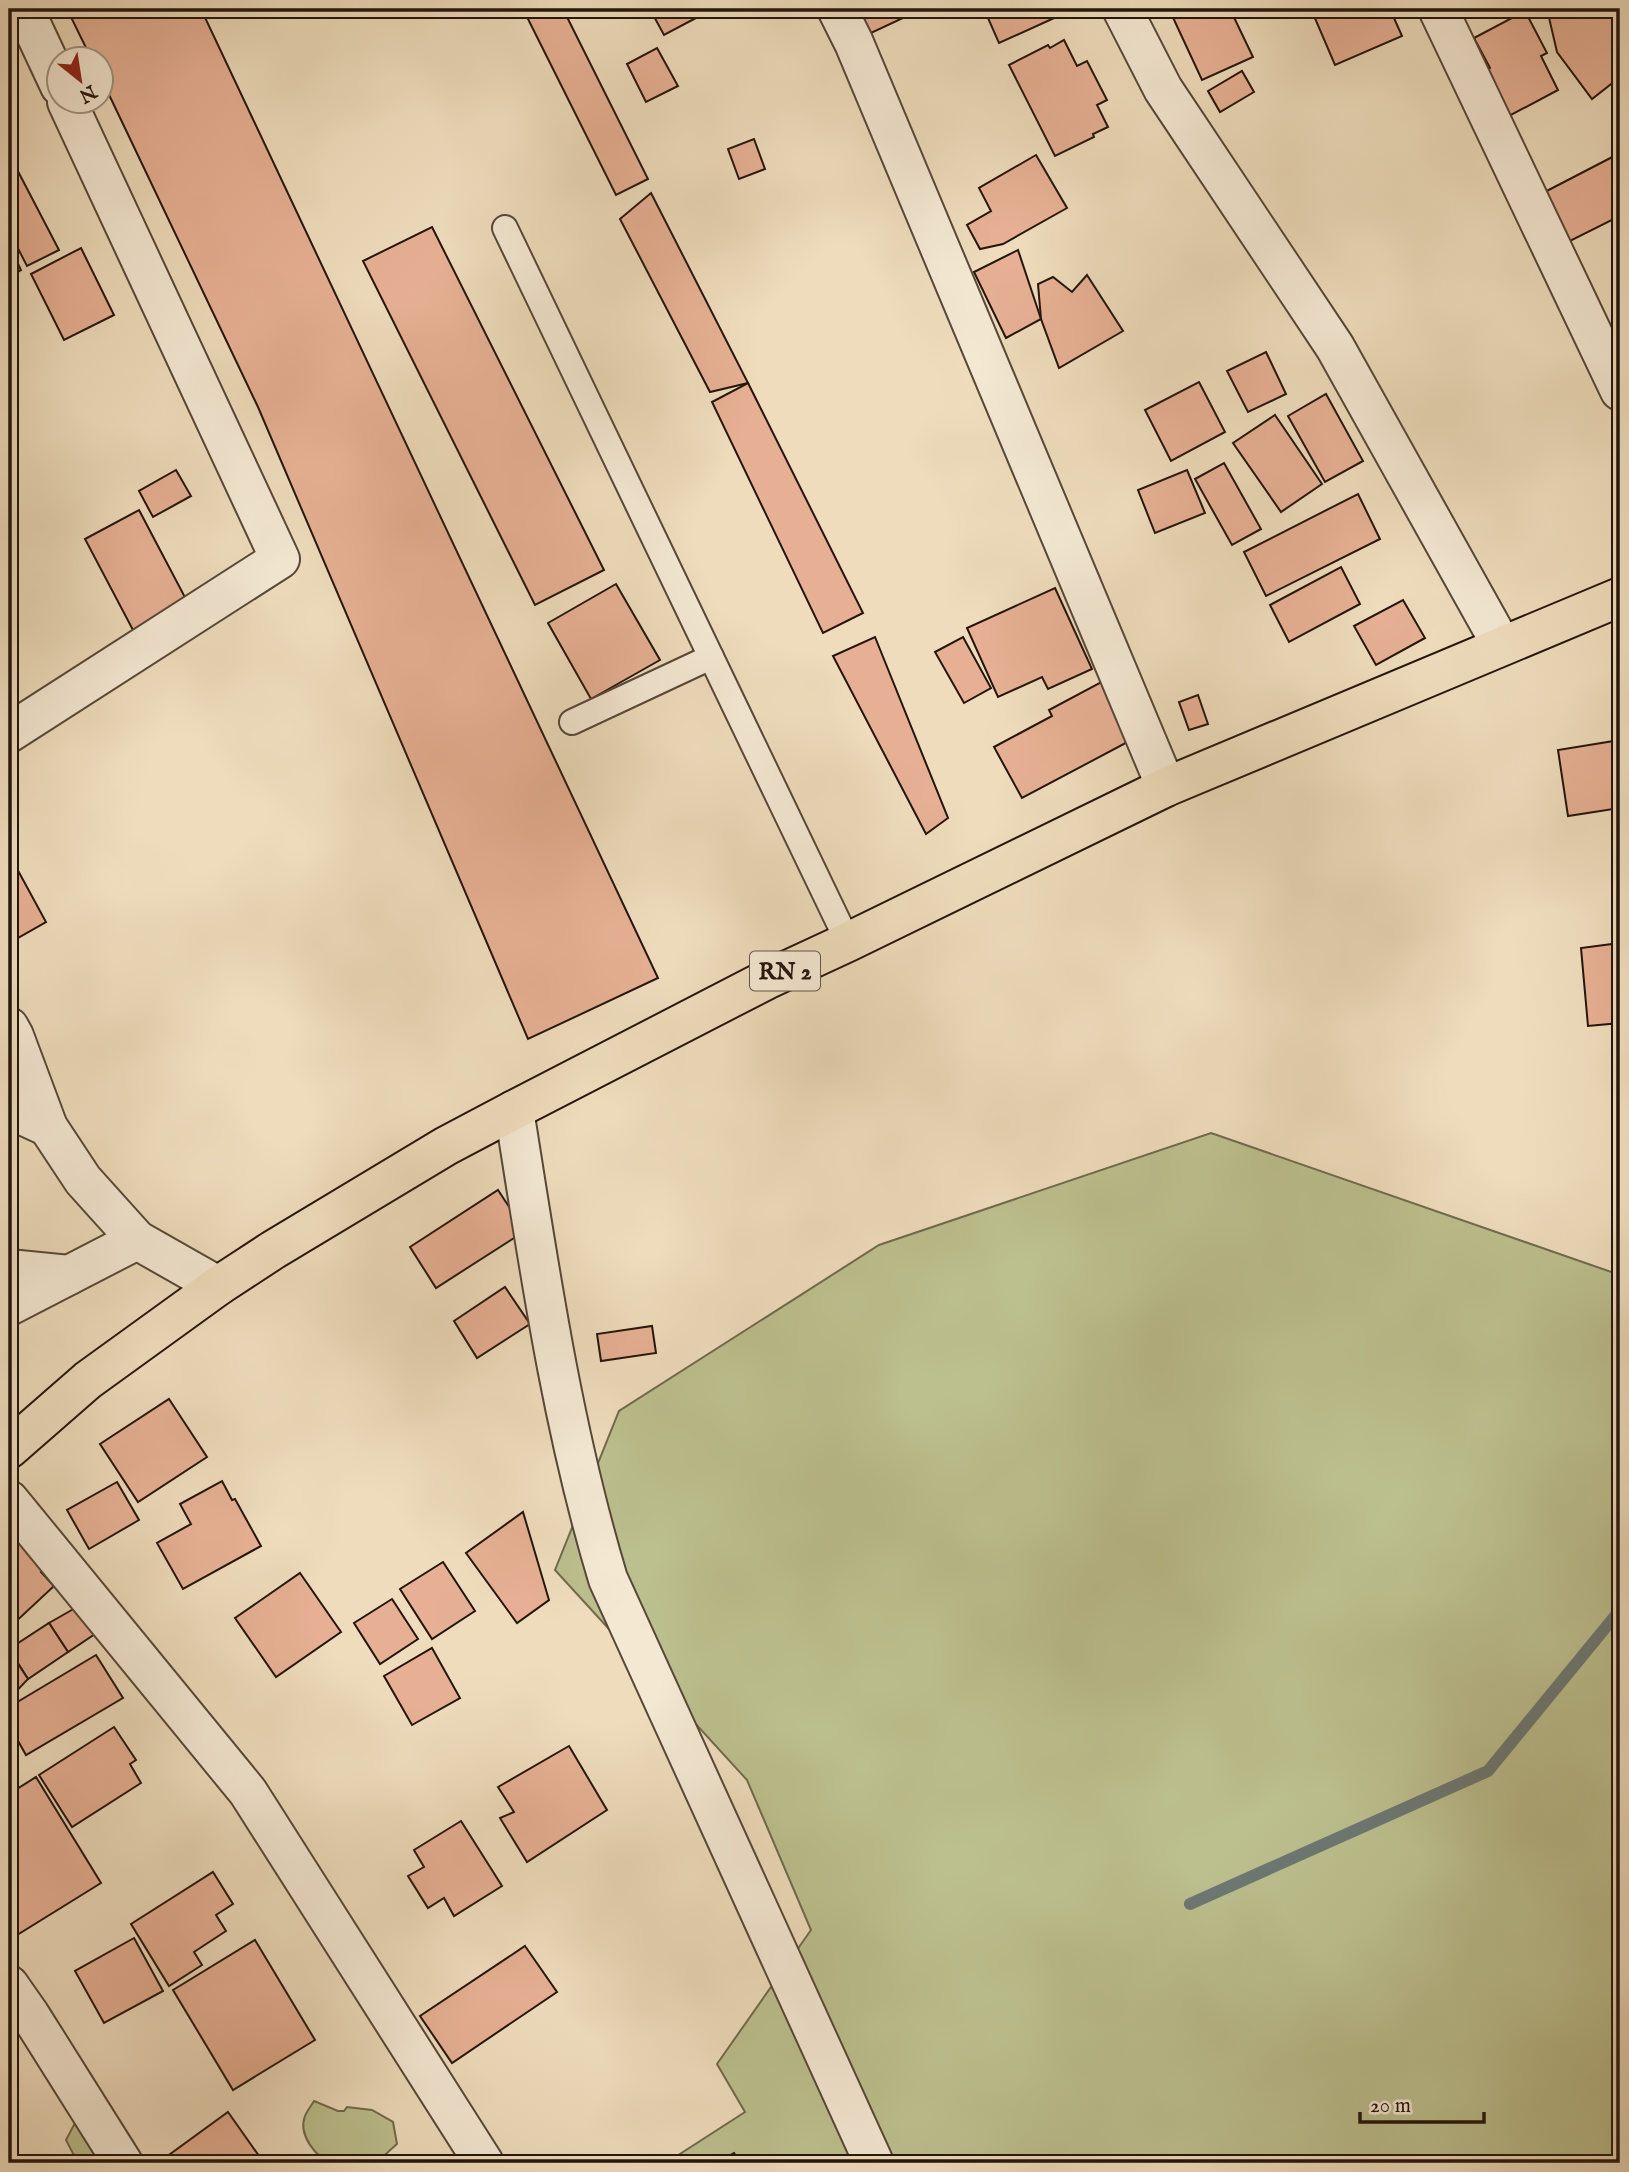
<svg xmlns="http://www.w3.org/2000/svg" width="1629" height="2172" font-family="'IM FELL English',serif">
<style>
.green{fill:#bcbf8e;stroke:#706a4d;stroke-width:2}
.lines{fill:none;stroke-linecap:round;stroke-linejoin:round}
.stream{stroke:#6c7873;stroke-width:12}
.building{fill:#e7b094;stroke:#23150c;stroke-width:2}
.service-casing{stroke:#564738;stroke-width:28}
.minor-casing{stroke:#564738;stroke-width:42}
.trunk-casing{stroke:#23150c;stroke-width:42}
.service{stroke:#f4e8d3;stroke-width:24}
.minor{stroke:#f4e8d3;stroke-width:38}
.trunk{stroke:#eedcbc;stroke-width:38}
.labels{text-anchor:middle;stroke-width:5;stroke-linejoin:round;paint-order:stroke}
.shield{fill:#f4e8d3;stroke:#625448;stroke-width:2}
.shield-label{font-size:23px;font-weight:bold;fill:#23150c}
</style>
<rect width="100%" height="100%" fill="#eedcbc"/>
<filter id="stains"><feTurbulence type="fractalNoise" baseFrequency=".00286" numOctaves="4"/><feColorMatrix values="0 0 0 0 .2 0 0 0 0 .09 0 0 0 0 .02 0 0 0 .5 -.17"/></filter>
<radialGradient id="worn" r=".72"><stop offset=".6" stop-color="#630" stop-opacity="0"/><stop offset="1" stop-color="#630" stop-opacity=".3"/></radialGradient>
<g class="green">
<polygon points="1211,1133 1620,1275 1620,2163 666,2163 745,2112 717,2064 811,1930 747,1780 555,1570 619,1411 879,1245"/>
<path d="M314,2101L338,2111H344L347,2107L372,2110L393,2122L397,2144L376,2163C372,2162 365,2159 360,2160C351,2160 343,2166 333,2163C315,2158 298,2134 305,2116C307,2111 311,2106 314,2101Z"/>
<polygon points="85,2104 110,2163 78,2163 66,2140"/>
</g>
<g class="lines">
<polyline class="stream" points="1190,1904 1488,1771 1620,1610"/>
</g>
<g class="building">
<polygon points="67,9 201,9 658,978 528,1039 258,407 102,80 102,60 92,60"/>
<polygon points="523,9 563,9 648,179 616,195"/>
<polygon points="654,9 691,9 696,18 664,35 651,11"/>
<polygon points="859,9 922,9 871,33"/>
<polygon points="984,9 1074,9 999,43"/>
<polygon points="1169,9 1230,9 1253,57 1202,80"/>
<polygon points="1311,9 1390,9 1402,36 1335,65"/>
<polygon points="1547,9 1620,9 1620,77 1592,99 1557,52"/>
<polygon points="1525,11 1547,53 1541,56 1558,90 1509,116 1486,71 1490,68 1474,38"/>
<polygon points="1064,40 1077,66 1087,61 1107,100 1097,105 1108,127 1093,134 1094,137 1055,156 1009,65 1048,45 1050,48"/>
<polygon points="657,48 678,86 646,102 627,64"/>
<polygon points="1242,71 1254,92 1220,112 1208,91"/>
<polygon points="754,139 765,169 739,179 728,149"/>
<polygon points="1620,153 1620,216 1562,245 1537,196"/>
<polygon points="9,154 59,250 27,266 9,231"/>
<polygon points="1036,155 1067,208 1003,244 980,249 967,225 991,211 979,188"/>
<polygon points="651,193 748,383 710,392 620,219"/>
<polygon points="432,227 604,570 535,605 363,261"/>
<polygon points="9,245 21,270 9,277"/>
<polygon points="81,248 114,315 64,340 31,274"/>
<polygon points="1018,250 1041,319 1006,338 974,272"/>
<polygon points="1087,275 1123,331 1059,368 1041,319 1038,284 1053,277 1072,292"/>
<polygon points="1266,352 1286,394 1248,412 1227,371"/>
<polygon points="1199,382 1225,432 1171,461 1145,410"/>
<polygon points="748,383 863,613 823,633 712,402"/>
<polygon points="1326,394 1363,461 1325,482 1288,416"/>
<polygon points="1275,415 1322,484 1281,512 1233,443"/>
<polygon points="1224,463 1261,529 1232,545 1195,479"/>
<polygon points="176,470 191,496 153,517 139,491"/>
<polygon points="1187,470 1205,513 1155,533 1138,490"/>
<polygon points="1358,494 1380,539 1266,596 1244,552"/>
<polygon points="139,510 188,603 134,632 85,539"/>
<polygon points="1341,567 1360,604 1289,642 1270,605"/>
<polygon points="616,584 660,660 591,699 548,623"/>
<polygon points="1055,588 1092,669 1048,689 1042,677 998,697 967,628"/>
<polygon points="1403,600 1425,638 1376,665 1354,626"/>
<polygon points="875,637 948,818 926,834 833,656"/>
<polygon points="963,637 991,688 964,703 935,652"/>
<polygon points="1107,679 1137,737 1022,798 994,747 1052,716 1049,710"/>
<polygon points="1198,695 1208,724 1189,730 1179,702"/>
<polygon points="1620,740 1620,808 1568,816 1558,750"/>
<polygon points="9,854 46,922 9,943"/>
<polygon points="1620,943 1620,1023 1588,1026 1581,948"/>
<polygon points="498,1190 525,1231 436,1288 410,1247"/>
<polygon points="505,1287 530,1324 477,1358 454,1321"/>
<polygon points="652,1326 656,1353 601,1361 597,1334"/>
<polygon points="169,1399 207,1457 138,1502 100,1444"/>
<polygon points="222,1481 232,1500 235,1499 261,1546 183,1589 157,1543 191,1524 180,1504"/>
<polygon points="117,1482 139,1520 89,1549 67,1510"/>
<polygon points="523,1512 549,1600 517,1623 466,1553"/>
<polygon points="22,1538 48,1566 41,1572 54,1586 9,1628 9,1551"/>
<polygon points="443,1562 475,1611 432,1639 400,1589"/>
<polygon points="300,1573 341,1632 276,1677 235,1618"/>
<polygon points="392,1599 418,1639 380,1664 354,1623"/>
<polygon points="77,1607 95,1634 68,1652 49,1623"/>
<polygon points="49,1623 68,1652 28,1679 9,1649"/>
<polygon points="432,1648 460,1698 412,1725 384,1676"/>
<polygon points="9,1650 28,1679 9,1699"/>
<polygon points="96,1655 123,1698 26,1755 9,1725 9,1707"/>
<polygon points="114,1727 136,1760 130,1764 141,1783 72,1827 39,1775"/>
<polygon points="569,1746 607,1810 527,1862 500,1818 514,1812 498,1787"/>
<polygon points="36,1777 101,1883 9,1940 9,1794"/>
<polygon points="461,1821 502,1886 454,1916 444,1898 428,1908 408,1876 424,1867 414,1850"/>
<polygon points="213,1872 233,1904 216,1915 226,1931 194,1952 202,1965 169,1986 131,1924"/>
<polygon points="134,1938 163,1991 104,2023 75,1971"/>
<polygon points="255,1940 315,2040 233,2090 173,1990"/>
<polygon points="525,1946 557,1992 452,2063 420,2016"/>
<polygon points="228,2112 264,2163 164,2163 162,2160"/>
<polygon points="734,2153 740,2163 716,2163"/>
</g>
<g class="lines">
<g class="service-casing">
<g id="service">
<polyline points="505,228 848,942"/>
<polyline points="572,722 711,657"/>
</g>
</g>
<g class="minor-casing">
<g id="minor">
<polyline points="24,9 60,86"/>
<polyline points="837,9 854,43 1166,787"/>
<polyline points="1122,9 1163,89 1335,347 1502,646"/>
<polyline points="1438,9 1620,391"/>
<polyline points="9,733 280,559 67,102"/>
<polyline points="9,1027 14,1036 48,1127 83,1180 137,1240 218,1286"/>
<polyline points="9,1109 48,1127"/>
<path d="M514,1110C539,1267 562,1427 608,1579L874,2163"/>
<polyline points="9,1269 69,1275"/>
<polyline points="9,1306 137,1240"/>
<polyline points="9,1500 248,1792 484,2163"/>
<polyline points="9,1985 30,2015 123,2163"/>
</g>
</g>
<g class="trunk-casing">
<polyline id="trunk" points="9,1449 88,1380 218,1286 273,1250 446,1146 514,1110 766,980 848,942 1166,787 1620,597"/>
</g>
<use href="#service" class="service"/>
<use href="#minor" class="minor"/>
<use href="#trunk" class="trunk"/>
</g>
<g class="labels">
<rect class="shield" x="750" y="951.5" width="70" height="39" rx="5"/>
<g class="shield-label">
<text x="785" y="979">RN 2</text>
</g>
</g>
<rect width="1629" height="2172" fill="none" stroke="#eedcbc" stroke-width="35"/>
<rect x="10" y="10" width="1608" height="2151" fill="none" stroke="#23150c" stroke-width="3.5"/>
<rect x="18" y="18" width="1594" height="2137" fill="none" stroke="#23150c" stroke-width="2"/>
<g transform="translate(80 80) rotate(150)"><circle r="33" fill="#f4e8d3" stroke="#a09483" stroke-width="2"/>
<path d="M0-5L12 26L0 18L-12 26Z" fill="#8f2418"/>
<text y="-10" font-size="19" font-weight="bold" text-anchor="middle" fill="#23150c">N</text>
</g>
<path d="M1360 2112v10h124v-10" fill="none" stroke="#23150c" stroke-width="3.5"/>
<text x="1370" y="2112" font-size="21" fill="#23150c" stroke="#f4e8d3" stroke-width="5" paint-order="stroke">20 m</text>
<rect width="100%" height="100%" filter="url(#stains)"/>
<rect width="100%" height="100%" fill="url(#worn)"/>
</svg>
